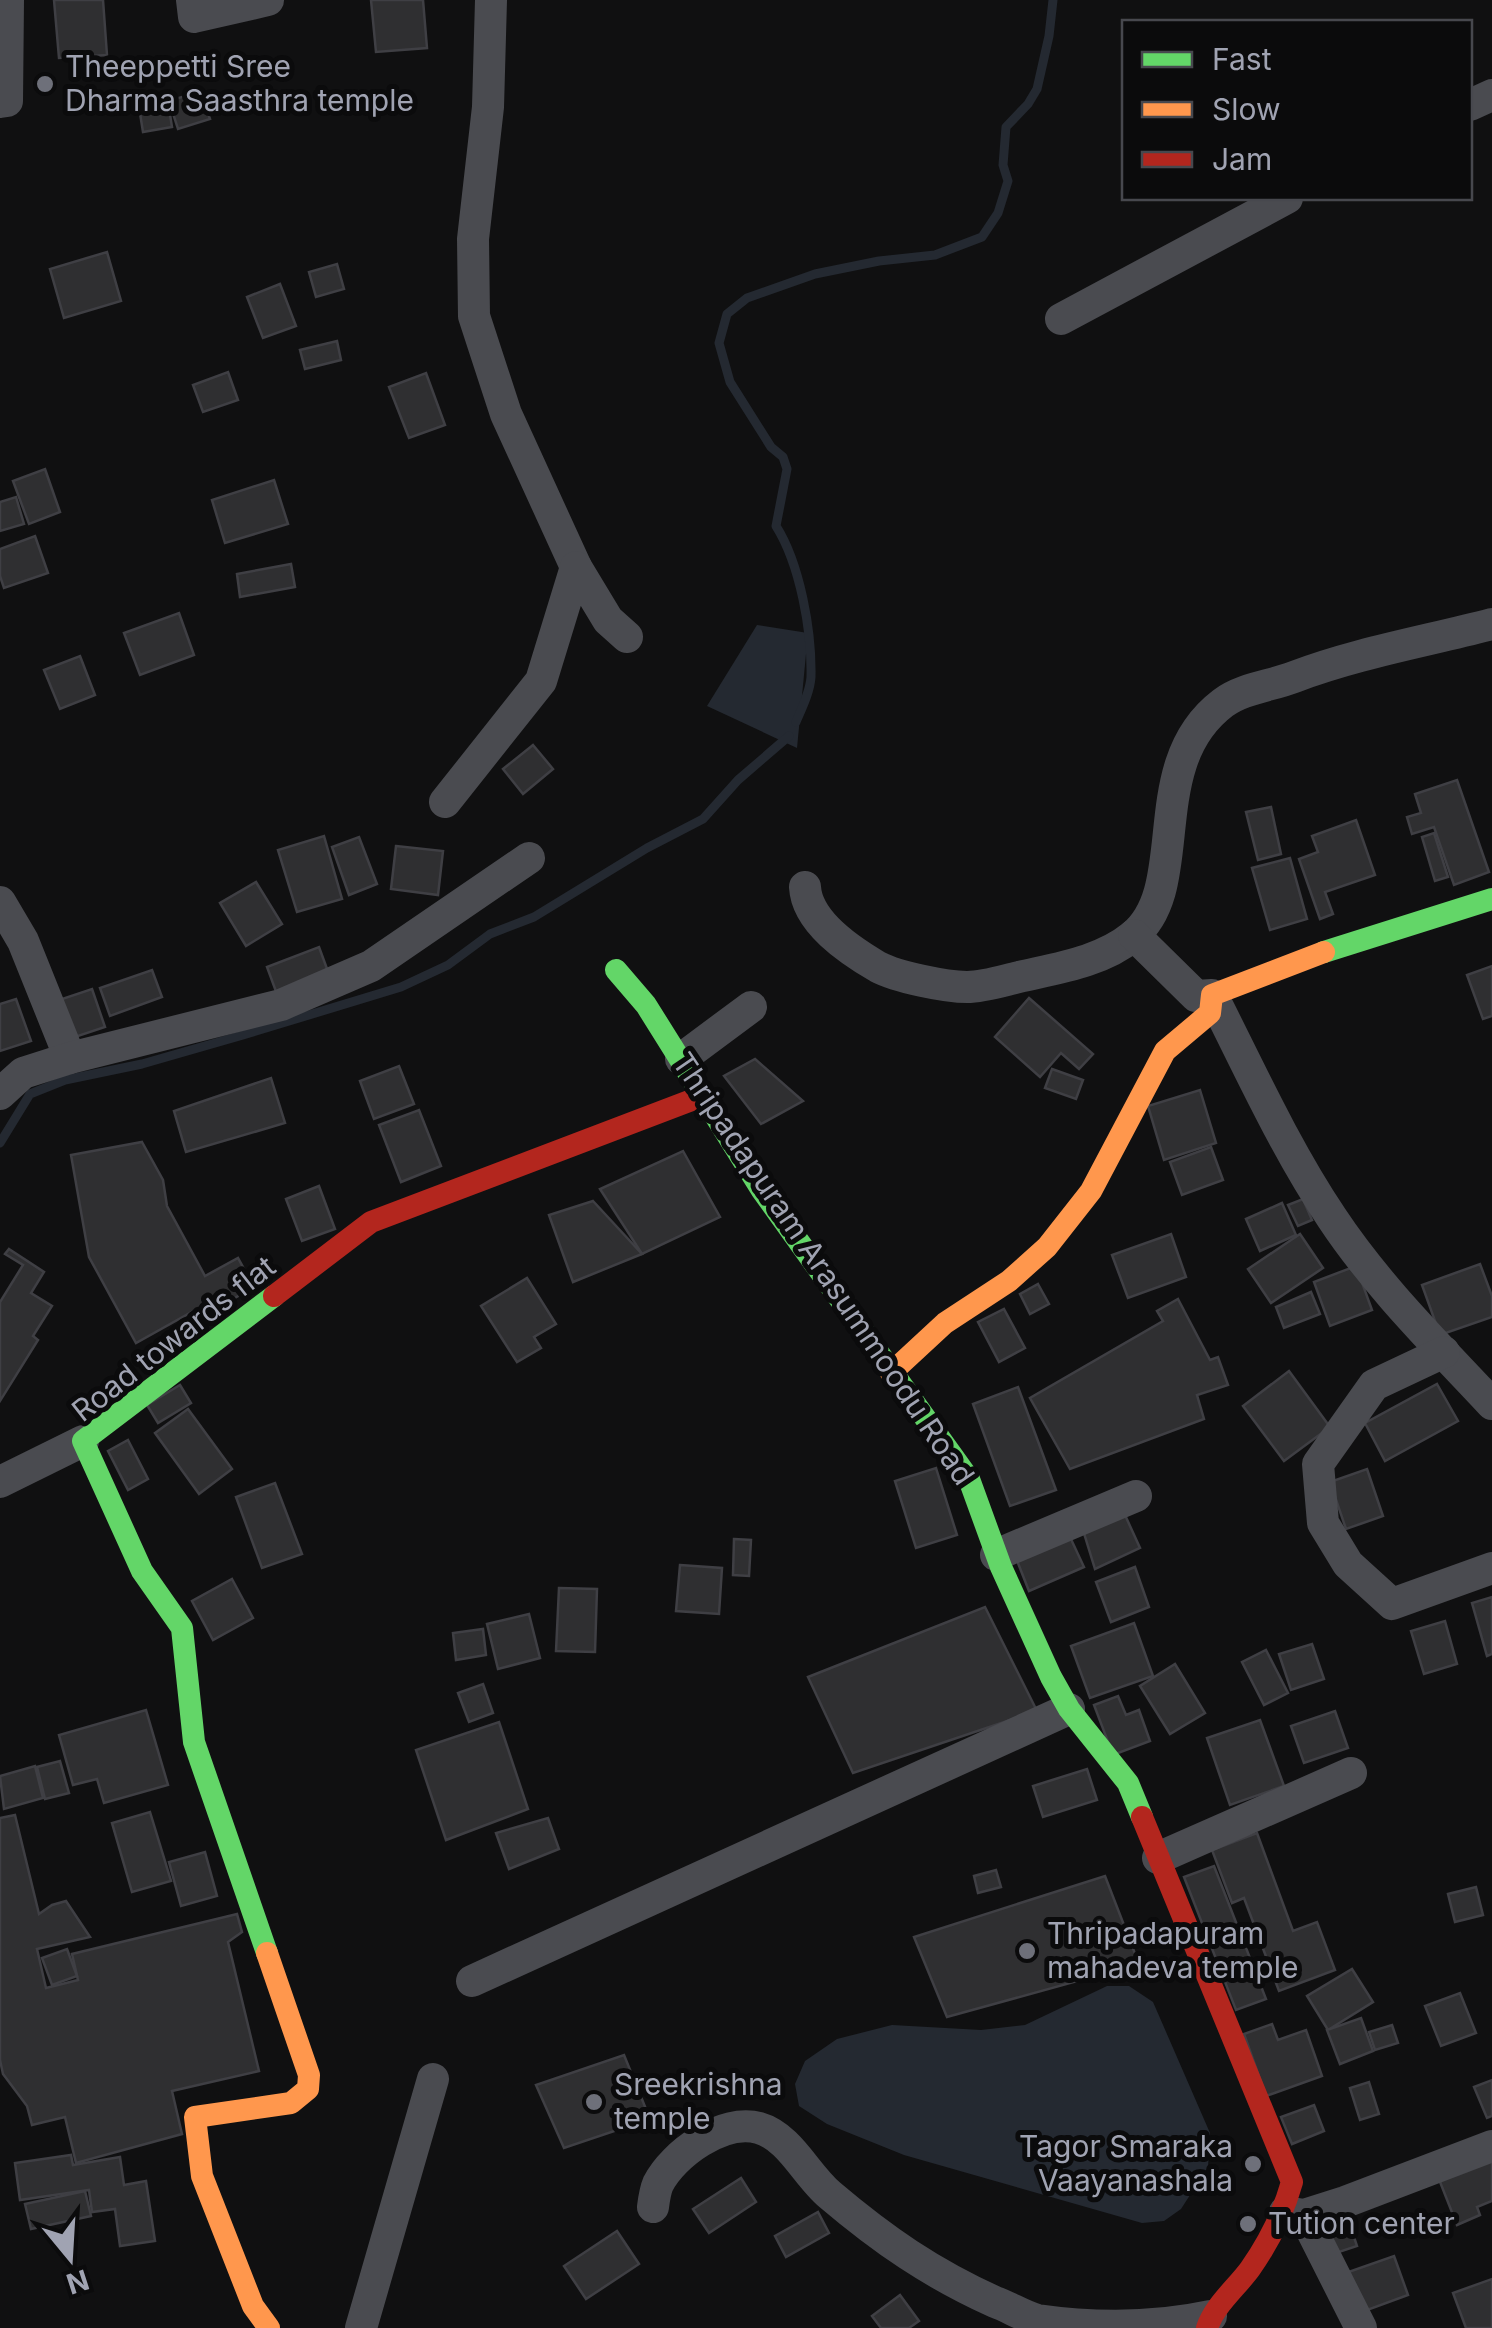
<svg xmlns="http://www.w3.org/2000/svg" width="1492" height="2328" font-family="Inter,sans-serif">
<style>
.water{fill:#242931}
.lines{fill:none;stroke-linecap:round;stroke-linejoin:round}
.stream{stroke:#242931;stroke-width:9}
.building{fill:#2f2f31;stroke:#3f3f44;stroke-width:2.5}
.street{stroke:#4a4b50;stroke-width:32}
.fast{stroke:#63d668;stroke-width:22}
.slow{stroke:#ff974d;stroke-width:22}
.jam{stroke:#b3261e;stroke-width:22}
.poi-dot{fill:#6e707a;stroke:#0b0b0c;stroke-width:4}
.labels{text-anchor:middle;stroke-width:10;stroke-linejoin:round;paint-order:stroke}
.poi-label{font-size:30px;fill:#a0a3b2;stroke:#0b0b0c;text-anchor:start}
.street-label{font-size:30px;fill:#a0a3b2;stroke:#0b0b0c}
</style>
<rect width="100%" height="100%" fill="#101011"/>
<g class="water">
<polygon points="757,625 808,633 797,748 707,706"/>
<polygon points="1107,1986 1129,1986 1153,2002 1210,2133 1208,2167 1181,2209 1164,2221 1142,2223 904,2155 827,2124 799,2106 795,2084 805,2061 837,2039 892,2025 981,2030 1025,2025"/>
</g>
<g class="lines">
<g class="stream">
<path d="M796,722C802,708 810,692 811,677C812,631 800,564 776,526L787,469L783,457L771,447L730,382L719,343L727,314L747,298L815,274L879,261L935,255L982,237L998,213L1008,181L1003,165L1006,127L1028,104L1037,89L1049,36L1053,0"/>
<polyline points="0,1143 30,1094 65,1080 142,1064 243,1035 401,987 448,965 490,934 534,917 647,848 703,819 738,780 789,736"/>
</g>
</g>
<g class="building">
<polygon points="54,0 103,0 107,55 59,58"/>
<polygon points="371,0 423,0 427,48 376,52"/>
<polygon points="201,91 210,119 178,129 169,101"/>
<polygon points="168,102 172,127 143,132 139,107"/>
<polygon points="107,252 121,301 64,318 50,269"/>
<polygon points="337,264 344,289 316,297 309,272"/>
<polygon points="280,284 296,326 263,338 247,297"/>
<polygon points="337,341 341,360 305,369 300,350"/>
<polygon points="228,372 238,400 203,412 193,385"/>
<polygon points="426,373 445,425 409,438 389,387"/>
<polygon points="45,469 60,512 29,524 13,481"/>
<polygon points="274,480 288,524 225,543 212,500"/>
<polygon points="16,497 24,524 0,531 0,502"/>
<polygon points="35,536 48,573 4,588 0,576 0,549"/>
<polygon points="291,564 295,587 240,597 237,574"/>
<polygon points="179,613 194,655 140,675 124,633"/>
<polygon points="80,656 95,695 60,709 44,670"/>
<polygon points="533,745 553,769 523,794 503,769"/>
<polygon points="1457,780 1489,872 1454,885 1434,827 1412,834 1407,817 1421,813 1415,794"/>
<polygon points="1271,807 1281,854 1258,860 1246,812"/>
<polygon points="1356,820 1375,875 1325,892 1333,914 1320,919 1299,859 1318,852 1312,836"/>
<polygon points="1434,833 1448,877 1435,881 1422,837"/>
<polygon points="324,836 342,899 297,912 278,850"/>
<polygon points="359,837 377,884 349,895 332,847"/>
<polygon points="396,846 443,851 438,895 391,889"/>
<polygon points="1290,858 1307,919 1270,930 1252,868"/>
<polygon points="256,882 282,924 246,946 220,903"/>
<polygon points="319,947 330,977 278,997 267,967"/>
<polygon points="1492,966 1492,1016 1483,1019 1467,975"/>
<polygon points="152,970 162,997 110,1016 100,988"/>
<polygon points="92,989 105,1027 66,1040 53,1002"/>
<polygon points="1029,998 1093,1054 1079,1069 1061,1053 1040,1077 995,1037"/>
<polygon points="16,999 31,1041 0,1051 0,1004"/>
<polygon points="755,1059 803,1101 761,1124 724,1076"/>
<polygon points="399,1066 414,1104 374,1119 360,1081"/>
<polygon points="1052,1069 1083,1080 1076,1099 1045,1088"/>
<polygon points="271,1078 285,1123 186,1152 174,1111"/>
<polygon points="1200,1090 1216,1143 1164,1160 1148,1106"/>
<polygon points="419,1110 441,1166 401,1182 379,1125"/>
<polygon points="142,1142 163,1180 167,1206 205,1276 238,1258 254,1287 210,1312 206,1304 136,1343 89,1257 71,1155"/>
<polygon points="1211,1147 1223,1180 1182,1195 1170,1162"/>
<polygon points="683,1151 720,1217 642,1254 600,1189"/>
<polygon points="319,1186 335,1229 302,1241 286,1199"/>
<polygon points="1303,1199 1312,1220 1298,1226 1288,1205"/>
<polygon points="593,1201 642,1254 573,1282 549,1215"/>
<polygon points="1282,1203 1296,1235 1260,1251 1246,1219"/>
<polygon points="1171,1234 1186,1277 1128,1298 1112,1255"/>
<polygon points="1300,1234 1323,1268 1271,1303 1248,1269"/>
<polygon points="9,1249 44,1272 31,1293 52,1306 33,1336 38,1340 0,1401 0,1302 23,1265 5,1254"/>
<polygon points="1480,1264 1492,1296 1492,1317 1440,1335 1422,1285"/>
<polygon points="1356,1266 1372,1310 1330,1326 1314,1282"/>
<polygon points="527,1278 556,1324 534,1337 541,1348 517,1362 481,1306"/>
<polygon points="1038,1284 1049,1304 1030,1314 1020,1294"/>
<polygon points="1311,1292 1320,1314 1284,1328 1276,1307"/>
<polygon points="1178,1299 1210,1360 1218,1357 1228,1385 1197,1395 1204,1419 1070,1469 1030,1398 1163,1321 1157,1311"/>
<polygon points="1004,1309 1025,1348 999,1362 978,1322"/>
<polygon points="1289,1371 1330,1427 1284,1461 1243,1406"/>
<polygon points="1437,1384 1458,1421 1385,1461 1365,1423"/>
<polygon points="180,1385 191,1403 158,1423 147,1405"/>
<polygon points="1018,1387 1056,1490 1010,1506 973,1404"/>
<polygon points="188,1409 232,1469 199,1494 155,1433"/>
<polygon points="128,1440 148,1479 128,1490 108,1451"/>
<polygon points="936,1468 957,1535 916,1548 895,1481"/>
<polygon points="1367,1469 1383,1516 1346,1529 1330,1482"/>
<polygon points="275,1483 302,1554 262,1568 236,1497"/>
<polygon points="1125,1515 1140,1548 1095,1569 1083,1530"/>
<polygon points="1070,1537 1084,1567 1029,1591 1016,1558"/>
<polygon points="734,1539 751,1540 749,1576 733,1575"/>
<polygon points="680,1565 722,1568 719,1614 676,1611"/>
<polygon points="1135,1567 1149,1607 1111,1622 1096,1582"/>
<polygon points="232,1579 253,1618 213,1640 192,1601"/>
<polygon points="559,1588 597,1589 595,1652 556,1651"/>
<polygon points="1492,1597 1492,1654 1487,1656 1472,1603"/>
<polygon points="985,1607 1037,1711 853,1773 808,1677"/>
<polygon points="529,1614 540,1658 498,1669 487,1624"/>
<polygon points="1445,1621 1457,1664 1424,1674 1411,1631"/>
<polygon points="1134,1623 1153,1676 1090,1698 1071,1646"/>
<polygon points="483,1629 486,1655 456,1660 453,1633"/>
<polygon points="1312,1644 1324,1679 1291,1690 1279,1654"/>
<polygon points="1266,1650 1288,1693 1264,1705 1242,1662"/>
<polygon points="1175,1664 1205,1713 1170,1734 1140,1686"/>
<polygon points="483,1684 493,1713 469,1722 458,1693"/>
<polygon points="1118,1696 1126,1715 1139,1710 1150,1741 1113,1755 1094,1705"/>
<polygon points="146,1710 168,1785 104,1803 97,1779 73,1785 59,1735"/>
<polygon points="1335,1711 1348,1748 1304,1763 1291,1726"/>
<polygon points="1260,1720 1284,1786 1230,1805 1207,1738"/>
<polygon points="499,1722 528,1809 446,1840 416,1750"/>
<polygon points="60,1761 69,1793 45,1799 37,1767"/>
<polygon points="35,1766 43,1798 4,1809 0,1776"/>
<polygon points="1087,1769 1097,1800 1043,1817 1033,1786"/>
<polygon points="150,1812 171,1881 132,1892 112,1823"/>
<polygon points="15,1815 39,1914 52,1905 66,1901 90,1937 37,1949 46,1988 78,1980 72,1954 237,1914 242,1932 228,1942 259,2071 172,2091 182,2134 76,2163 65,2117 32,2125 27,2106 3,2074 0,2060 0,1818"/>
<polygon points="548,1818 559,1849 509,1869 496,1833"/>
<polygon points="1257,1833 1293,1931 1317,1922 1335,1970 1279,1991 1244,1898 1232,1903 1212,1850"/>
<polygon points="205,1852 217,1896 181,1906 169,1862"/>
<polygon points="1214,1866 1266,1999 1236,2010 1184,1877"/>
<polygon points="996,1870 1001,1887 978,1893 974,1876"/>
<polygon points="1105,1876 1139,1964 947,2017 914,1937"/>
<polygon points="1476,1887 1483,1915 1455,1922 1448,1894"/>
<polygon points="67,1949 77,1976 52,1985 42,1958"/>
<polygon points="1352,1969 1373,2002 1328,2030 1307,1996"/>
<polygon points="1460,1993 1476,2033 1441,2046 1425,2006"/>
<polygon points="1361,2018 1373,2051 1340,2064 1327,2030"/>
<polygon points="1272,2024 1278,2040 1306,2030 1322,2076 1266,2096 1244,2034"/>
<polygon points="1392,2025 1398,2043 1375,2050 1369,2032"/>
<polygon points="624,2055 650,2119 564,2148 536,2085"/>
<polygon points="1492,2080 1492,2116 1487,2118 1474,2087"/>
<polygon points="1369,2082 1379,2114 1360,2120 1350,2088"/>
<polygon points="1314,2105 1324,2131 1292,2144 1281,2117"/>
<polygon points="1492,2141 1492,2201 1477,2207 1480,2215 1457,2225 1433,2164"/>
<polygon points="71,2155 73,2165 120,2157 124,2185 146,2181 155,2241 120,2246 115,2209 92,2212 89,2190 20,2200 15,2163"/>
<polygon points="741,2178 756,2202 709,2233 693,2209"/>
<polygon points="85,2191 91,2216 31,2229 25,2204"/>
<polygon points="818,2212 829,2233 786,2257 775,2236"/>
<polygon points="1346,2213 1357,2246 1336,2253 1326,2220"/>
<polygon points="617,2231 639,2264 586,2299 564,2266"/>
<polygon points="1394,2256 1408,2295 1351,2316 1337,2276"/>
<polygon points="1492,2279 1492,2328 1466,2328 1453,2293"/>
<polygon points="900,2295 919,2321 909,2328 881,2328 872,2316"/>
</g>
<g class="lines">
<g class="street">
<polyline points="192,0 194,17 268,0"/>
<polyline points="491,0 488,107 473,239 474,316 506,414 576,567"/>
<polyline points="0,102 7,101 8,0"/>
<polyline points="1470,105 1492,95"/>
<polyline points="1061,319 1287,198"/>
<polyline points="445,802 541,681 576,567 608,620 627,637"/>
<path d="M805,887C807,922 849,950 878,967C897,977 946,987 967,987C984,987 1002,981 1019,977C1058,968 1101,962 1133,936C1193,887 1141,765 1223,703C1243,688 1271,686 1294,677C1357,653 1427,641 1492,624"/>
<polyline points="0,902 23,941 70,1058"/>
<path d="M1134,935L1196,996L1212,995C1250,1070 1285,1148 1332,1218C1377,1286 1437,1345 1492,1404"/>
<polyline points="681,1059 751,1007"/>
<polyline points="0,1094 23,1073 70,1058 281,1005 371,966 529,858"/>
<polyline points="1444,1352 1374,1385 1318,1464 1323,1523 1348,1564 1392,1604 1492,1568"/>
<polyline points="0,1482 83,1441"/>
<polyline points="996,1555 1136,1496"/>
<polyline points="1158,1858 1351,1773"/>
<polyline points="472,1981 1069,1709"/>
<path d="M653,2207C654,2199 655,2191 658,2184C673,2154 723,2118 759,2128C790,2137 806,2175 830,2195C883,2240 931,2273 995,2302C1009,2307 1023,2316 1037,2320C1093,2328 1155,2328 1211,2316"/>
<polyline points="1285,2212 1304,2215 1345,2202 1492,2146"/>
<polyline points="1304,2215 1361,2328"/>
<polyline points="361,2328 433,2079"/>
</g>
<g class="fast">
<polyline points="1324,952 1492,899"/>
<polyline points="616,970 646,1005 761,1189 969,1479 1001,1567 1051,1677 1069,1709 1128,1783 1142,1817"/>
<polyline points="267,1953 194,1742 182,1628 142,1571 83,1441 274,1296"/>
</g>
<g class="slow">
<polyline points="891,1373 945,1323 1009,1281 1047,1247 1091,1191 1165,1051 1210,1013 1212,995 1324,952"/>
<polyline points="267,1953 309,2075 308,2089 291,2103 195,2117 202,2176 253,2306 269,2328"/>
</g>
<g class="jam">
<polyline points="274,1296 371,1222 705,1095"/>
<path d="M1142,1817L1292,2182C1283,2214 1269,2242 1250,2269C1236,2288 1214,2306 1207,2328"/>
</g>
</g>
<g class="poi-dot">
<circle cx="45" cy="84" r="10"/>
<circle cx="1027" cy="1951" r="10"/>
<circle cx="594" cy="2102" r="10"/>
<circle cx="1253" cy="2164" r="10"/>
<circle cx="1248" cy="2224" r="10"/>
</g>
<g class="labels">
<g class="poi-label">
<text x="65" y="77">Theeppetti Sree<tspan x="65" dy="34">Dharma Saasthra temple</tspan></text>
<text x="1047" y="1944">Thripadapuram<tspan x="1047" dy="34">mahadeva temple</tspan></text>
<text x="614" y="2095">Sreekrishna<tspan x="614" dy="34">temple</tspan></text>
<text x="1233" y="2157" text-anchor="end">Tagor Smaraka<tspan x="1233" dy="34">Vaayanashala</tspan></text>
<text x="1268" y="2234">Tution center</text>
</g>
<g class="street-label">
<text transform="translate(823 1269) rotate(56)" y="10">Thripadapuram Arasummoodu Road</text>
<text transform="translate(174 1339) rotate(-38)" y="10">Road towards flat</text>
</g>
</g>
<rect x="1122" y="20" width="350" height="180" fill="#0b0b0c" stroke="#47484e" stroke-width="2.5"/>
<rect x="1142" y="52" width="50" height="15" fill="#63d668" stroke="#47484e" stroke-width="2.5"/>
<text x="1212" y="70" font-size="30" fill="#a0a3b2">Fast</text>
<rect x="1142" y="102" width="50" height="15" fill="#ff974d" stroke="#47484e" stroke-width="2.5"/>
<text x="1212" y="120" font-size="30" fill="#a0a3b2">Slow</text>
<rect x="1142" y="152" width="50" height="15" fill="#b3261e" stroke="#47484e" stroke-width="2.5"/>
<text x="1212" y="170" font-size="30" fill="#a0a3b2">Jam</text>
<g transform="translate(70 2258) rotate(162)" stroke="#0b0b0c" stroke-width="8" paint-order="stroke">
<path d="M0-8L18 38L0 25L-18 38Z" fill="#a0a3b2"/>
<text y="-15" font-size="28" font-weight="bold" text-anchor="middle" fill="#a0a3b2">N</text>
</g>
</svg>
